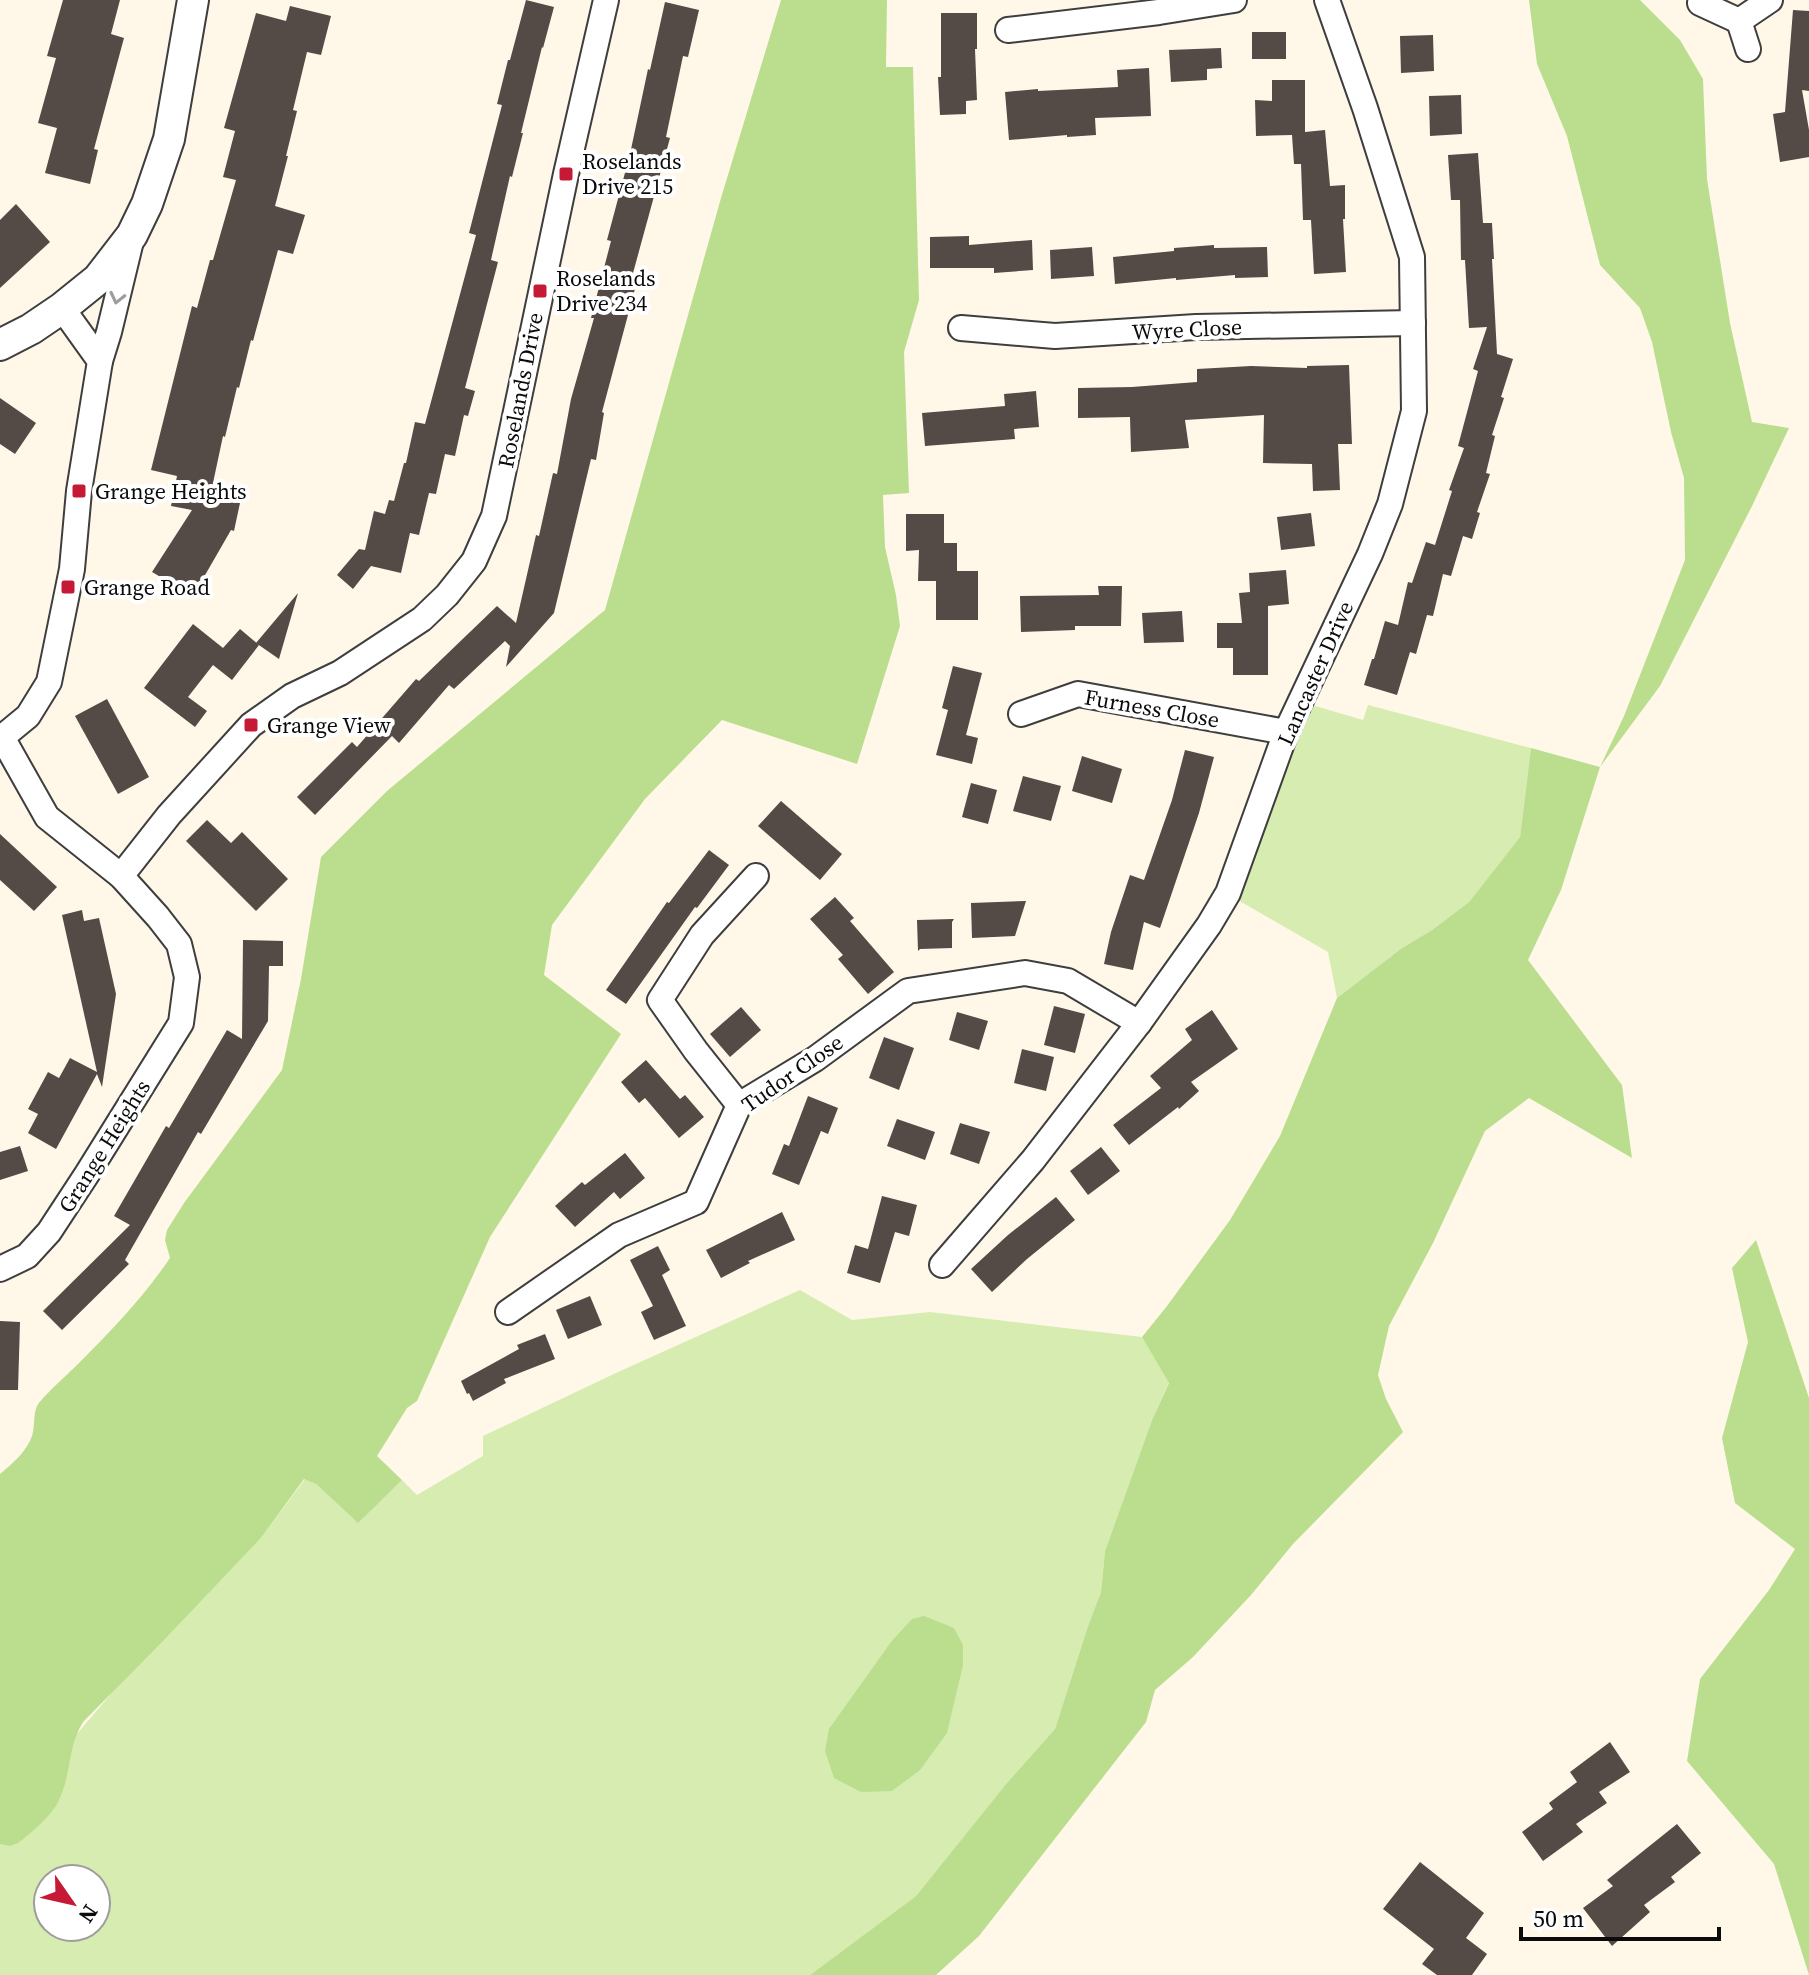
<svg xmlns="http://www.w3.org/2000/svg" width="1809" height="1975" font-family="'Source Serif 4',serif">
<style>
.green{fill:#d6ecb0;fill-rule:evenodd}
.forest{fill:#bbde8e}
.building{fill:#544a46}
.lines{fill:none;stroke-linecap:round;stroke-linejoin:round}
.minor-casing{stroke:#3e3e3e;stroke-width:28}
.tertiary-casing{stroke:#3e3e3e;stroke-width:34}
.minor{stroke:#fff;stroke-width:24}
.tertiary{stroke:#fff;stroke-width:30}
.oneway{stroke:#9d9d9d}
.poi-dot{fill:#c51935;stroke:#fff;stroke-width:3}
.labels{text-anchor:middle;stroke-width:8;stroke-linejoin:round;paint-order:stroke}
.poi-label{font-size:22px;fill:#0b0b0b;stroke:#fff;text-anchor:start}
.street-label{font-size:22px;fill:#0b0b0b;stroke:#fff}
</style>
<rect width="100%" height="100%" fill="#fff8e9"/>
<g class="green">
<polygon points="1302,702 1363,720 1368,705 1531,748 1520,837 1469,902 1432,930 1402,948 1337,998 1328,952 1231,896"/>
<path d="M800,1290L852,1320L930,1312L1142,1337L1169,1382L1152,1420L1105,1551L1101,1592L1088,1626L1055,1729L1006,1784L916,1896L810,1975H0V1840L55,1807L66,1775L76,1735L116,1688L261,1538L305,1479L316,1484L354,1519L379,1502L402,1480L417,1495L483,1456V1436L618,1372ZM48,1879H96V1927H48Z"/>
</g>
<g class="forest">
<path d="M781,0H887L886,67H913L919,300L904,352L909,493L883,495L885,547L896,595L900,626L857,764L722,720L645,799L552,925L544,975L621,1034L490,1237L417,1401L407,1408L377,1456L402,1480L358,1523L316,1484L304,1479L261,1538L161,1643L83,1722C68,1746 71,1777 58,1802C52,1815 30,1834 18,1843L10,1846L0,1844V1474C12,1464 27,1451 32,1436C35,1427 33,1414 37,1406C42,1397 68,1374 77,1365C111,1331 142,1299 170,1258L165,1240L167,1230L184,1203L282,1070L301,979L321,857L387,791L605,610L721,198Z"/>
<polygon points="1529,0 1640,0 1680,40 1703,79 1707,179 1730,323 1752,422 1789,428 1752,506 1660,686 1600,767 1561,890 1528,960 1622,1085 1632,1158 1529,1098 1485,1131 1433,1243 1389,1326 1378,1375 1386,1399 1403,1432 1293,1544 1251,1595 1193,1657 1155,1690 1146,1722 979,1936 936,1975 810,1975 916,1896 1006,1784 1055,1729 1088,1626 1101,1592 1105,1551 1152,1420 1169,1383 1142,1337 1167,1306 1230,1220 1280,1136 1337,998 1402,948 1432,930 1469,902 1520,837 1531,748 1600,767 1624,716 1685,560 1684,478 1671,432 1652,342 1640,308 1600,265 1567,136 1537,64"/>
<polygon points="1756,1240 1809,1398 1809,1975 1774,1864 1687,1761 1700,1679 1769,1590 1795,1549 1735,1503 1722,1438 1748,1342 1732,1268"/>
<polygon points="924,1616 954,1628 963,1645 963,1665 947,1733 920,1770 892,1791 861,1792 834,1778 825,1751 829,1729 891,1642 912,1619"/>
</g>
<g class="building">
<polygon points="63,0 120,0 111,34 124,38 94,149 98,150 90,184 45,173 57,128 38,123 56,58 47,56"/>
<polygon points="526,0 554,7 543,48 542,47 521,133 523,133 512,177 510,176 491,260 498,262 465,388 475,391 468,416 464,415 455,456 445,454 436,494 429,493 419,535 410,533 401,573 371,566 353,589 337,575 359,549 365,550 374,511 385,514 389,500 394,501 404,463 406,463 415,422 425,424 476,235 469,233 502,105 497,104 508,60 510,60"/>
<polygon points="665,2 699,10 688,57 683,56 666,137 670,138 630,284 636,285 602,412 604,413 596,460 591,459 554,613 506,667 510,646 505,641 454,689 449,685 399,743 392,736 315,815 297,797 352,742 357,747 416,679 419,681 497,606 516,623 536,535 539,536 553,473 557,474 571,399 594,318 591,318 611,241 607,240 630,154 648,69 650,70"/>
<polygon points="290,6 331,16 321,55 307,52 293,110 297,111 286,156 288,156 275,206 305,215 293,254 278,250 253,341 251,340 239,388 237,387 225,437 223,436 210,497 240,503 234,531 231,530 193,596 152,572 192,510 171,506 177,476 151,470 192,306 197,308 210,260 213,260 236,180 223,177 235,131 224,128 256,13 286,21"/>
<polygon points="1793,10 1809,11 1809,91 1802,90 1809,130 1809,157 1780,162 1773,114 1785,112"/>
<polygon points="941,13 977,13 977,49 975,49 977,100 966,101 966,114 940,115 938,77 941,77"/>
<rect x="1252" y="32" width="34" height="27"/>
<polygon points="1433,35 1434,71 1401,73 1400,36"/>
<polygon points="1221,48 1222,68 1207,69 1207,80 1171,82 1169,50"/>
<polygon points="1149,68 1151,116 1095,118 1096,135 1067,137 1067,135 1009,140 1005,92 1038,89 1038,91 1118,87 1117,70"/>
<polygon points="1272,80 1305,80 1305,132 1325,130 1330,186 1345,185 1345,219 1343,219 1346,272 1314,274 1311,220 1303,220 1301,164 1294,164 1292,135 1256,136 1255,100 1272,101"/>
<polygon points="1461,95 1462,134 1430,136 1429,96"/>
<polygon points="1478,153 1483,223 1492,223 1494,259 1492,259 1497,354 1513,359 1501,397 1504,398 1492,435 1495,436 1486,473 1490,474 1477,512 1480,513 1472,539 1463,536 1451,576 1443,574 1433,616 1427,615 1416,654 1410,652 1397,695 1364,685 1372,659 1374,659 1385,621 1398,625 1408,582 1412,583 1426,542 1435,545 1452,491 1449,490 1464,448 1458,446 1478,371 1473,369 1487,327 1469,328 1465,260 1461,260 1460,200 1451,200 1448,155"/>
<polygon points="16,204 50,242 0,288 0,220"/>
<polygon points="969,236 969,245 1032,240 1033,270 994,273 994,268 930,268 930,237"/>
<polygon points="1214,245 1214,248 1267,247 1268,277 1235,278 1235,275 1176,280 1176,278 1115,284 1113,257 1174,251 1174,248"/>
<polygon points="1092,247 1094,276 1051,279 1050,250"/>
<polygon points="1349,365 1352,444 1338,444 1340,490 1313,491 1312,464 1263,463 1264,415 1185,420 1189,448 1131,452 1130,417 1078,418 1078,388 1132,387 1197,382 1197,369 1251,366 1307,368 1307,366"/>
<polygon points="1036,391 1039,427 1014,429 1015,439 925,446 922,413 1005,406 1004,394"/>
<polygon points="0,398 36,423 15,454 0,444"/>
<polygon points="1311,513 1315,546 1281,550 1277,517"/>
<polygon points="906,514 944,514 944,543 957,543 957,571 978,571 978,620 936,620 936,581 918,581 919,550 906,551"/>
<polygon points="1286,570 1289,604 1268,606 1268,675 1233,675 1233,648 1217,648 1217,623 1242,623 1239,593 1250,592 1249,573"/>
<polygon points="1098,586 1122,586 1121,626 1075,626 1075,630 1021,632 1020,596 1099,595"/>
<polygon points="298,593 279,659 256,643"/>
<polygon points="1182,611 1184,642 1144,643 1142,613"/>
<polygon points="193,624 223,648 240,629 259,645 232,680 213,665 188,697 207,711 195,727 144,688"/>
<polygon points="953,666 982,673 966,735 978,738 972,764 936,755 948,710 942,708"/>
<polygon points="107,699 149,777 118,794 75,716"/>
<polygon points="1185,750 1214,757 1199,813 1160,928 1144,922 1133,970 1104,964 1111,932 1130,875 1144,880 1172,800"/>
<polygon points="1082,756 1122,769 1112,803 1072,791"/>
<polygon points="1023,776 1061,786 1051,821 1013,811"/>
<polygon points="971,783 997,790 988,824 962,817"/>
<polygon points="781,801 842,854 820,880 758,826"/>
<polygon points="207,820 231,843 242,832 288,879 256,911 186,841"/>
<polygon points="0,834 57,887 34,911 0,880"/>
<polygon points="709,850 729,865 697,908 695,907 626,1004 606,990 667,902 669,903"/>
<polygon points="835,897 854,918 850,921 894,972 868,994 838,959 843,955 810,919"/>
<polygon points="1026,901 1015,936 972,938 971,903"/>
<polygon points="82,910 84,921 99,918 116,994 102,1087 97,1074 56,1149 28,1133 38,1114 28,1109 48,1072 59,1078 70,1058 97,1072 62,915"/>
<polygon points="952,919 954,919 952,922 952,948 920,949 918,951 917,920"/>
<polygon points="243,940 283,941 283,966 269,966 268,1021 201,1134 198,1132 125,1260 129,1264 62,1330 43,1311 130,1225 114,1216 166,1126 169,1128 227,1030 242,1039"/>
<polygon points="1054,1006 1085,1014 1075,1053 1044,1045"/>
<polygon points="741,1007 761,1030 730,1057 710,1034"/>
<polygon points="1212,1010 1238,1049 1191,1082 1199,1091 1179,1109 1178,1107 1129,1145 1113,1125 1161,1088 1150,1076 1192,1040 1185,1029"/>
<polygon points="957,1012 988,1021 979,1050 949,1040"/>
<polygon points="884,1037 914,1048 899,1090 869,1078"/>
<polygon points="1022,1049 1054,1057 1046,1091 1014,1083"/>
<polygon points="646,1060 680,1099 685,1095 704,1117 679,1138 645,1098 639,1103 621,1082"/>
<polygon points="808,1096 838,1108 828,1134 821,1131 799,1185 772,1174 784,1144 789,1146"/>
<polygon points="897,1119 935,1132 925,1160 887,1146"/>
<polygon points="960,1123 990,1132 979,1164 950,1154"/>
<polygon points="20,1146 28,1171 0,1180 0,1152"/>
<polygon points="1101,1147 1120,1171 1088,1195 1070,1171"/>
<polygon points="625,1153 645,1178 620,1199 614,1192 575,1227 555,1206 582,1182 585,1185"/>
<polygon points="882,1196 917,1205 909,1236 895,1232 880,1283 847,1273 855,1245 868,1249"/>
<polygon points="1056,1197 1075,1220 1027,1259 992,1292 971,1269 1008,1235"/>
<polygon points="782,1212 795,1240 748,1261 750,1263 721,1278 706,1250"/>
<polygon points="658,1246 670,1270 662,1275 686,1326 654,1340 641,1312 653,1306 630,1260"/>
<polygon points="590,1296 602,1325 568,1339 556,1310"/>
<polygon points="0,1321 20,1322 18,1390 0,1390"/>
<polygon points="545,1334 555,1359 504,1379 506,1383 473,1401 469,1393 467,1394 461,1381 519,1349 517,1345"/>
<polygon points="1610,1742 1630,1772 1599,1792 1607,1803 1576,1824 1583,1832 1543,1861 1522,1832 1553,1809 1549,1803 1577,1782 1570,1772"/>
<polygon points="1677,1824 1701,1853 1671,1877 1675,1882 1644,1905 1650,1912 1612,1946 1583,1908 1613,1886 1607,1880"/>
<polygon points="1420,1862 1484,1913 1466,1938 1487,1954 1472,1975 1437,1975 1422,1964 1434,1949 1383,1909"/>
</g>
<g class="lines">
<g class="minor-casing">
<g id="minor">
<polyline points="1700,3 1739,21 1770,0"/>
<polyline points="1739,21 1748,49"/>
<polyline points="1008,30 1159,12 1234,0"/>
<polyline points="961,328 1055,336 1196,327 1413,323"/>
<polyline points="100,361 109,332 131,241"/>
<polyline points="1021,714 1078,694 1286,732"/>
<polyline points="0,739 28,716 49,682 72,569 79,491 100,361 62,308"/>
<polyline points="121,876 169,815 251,725 292,696 340,673 422,619 447,595 474,561 494,516 566,174 606,0"/>
<polyline points="739,1105 696,1051 660,1000 702,935 756,876"/>
<polyline points="942,1265 1033,1160 1139,1023 1209,925 1228,893 1286,732 1370,554 1390,504 1414,411 1412,257 1365,108 1327,0"/>
<polyline points="0,1269 27,1256 49,1232 87,1174 181,1023 187,977 179,944 158,917 121,876 47,817 3,739"/>
<polyline points="508,1312 619,1235 696,1202 739,1105 815,1059 908,991 1025,973 1068,981 1139,1023"/>
</g>
</g>
<g class="tertiary-casing">
<polyline id="tertiary" points="0,345 31,329 62,308 98,279 132,235 147,204 169,139 193,0"/>
</g>
<use href="#minor" class="minor"/>
<use href="#tertiary" class="tertiary"/>
</g>
<defs><path id="oneway-chevron" d="M-2-3.5L2.5 0L-2 3.5" fill="none" stroke-width="1.6" stroke-linecap="round" stroke-linejoin="round" transform="scale(2)"/></defs>
<use class="oneway" href="#oneway-chevron" transform="translate(117 298) rotate(103)"/>
<g class="poi-dot">
<rect x="558" y="166" width="16" height="16" rx="4"/>
<rect x="532" y="283" width="16" height="16" rx="4"/>
<rect x="71" y="483" width="16" height="16" rx="4"/>
<rect x="60" y="579" width="16" height="16" rx="4"/>
<rect x="243" y="717" width="16" height="16" rx="4"/>
</g>
<g class="labels">
<g class="poi-label">
<text x="582" y="169">Roselands<tspan x="582" dy="25">Drive 215</tspan></text>
<text x="556" y="286">Roselands<tspan x="556" dy="25">Drive 234</tspan></text>
<text x="95" y="499">Grange Heights</text>
<text x="84" y="595">Grange Road</text>
<text x="267" y="733">Grange View</text>
</g>
<g class="street-label">
<text transform="translate(1187 329) rotate(-3)" y="8">Wyre Close</text>
<text transform="translate(520 390) rotate(-79)" y="8">Roselands Drive</text>
<text transform="translate(1315 673) rotate(-66)" y="8">Lancaster Drive</text>
<text transform="translate(1152 708) rotate(10)" y="8">Furness Close</text>
<text transform="translate(792 1073) rotate(-35)" y="8">Tudor Close</text>
<text transform="translate(104 1146) rotate(-58)" y="8">Grange Heights</text>
</g>
</g>
<g transform="translate(72 1903) rotate(124)"><circle r="38" fill="#ffffff" stroke="#9d9d9d" stroke-width="2"/>
<path d="M0-6L14 30L0 20L-14 30Z" fill="#c51935"/>
<text y="-12" font-size="22" font-weight="bold" text-anchor="middle" fill="#0b0b0b">N</text>
</g>
<path d="M1521 1927v12h198v-12" fill="none" stroke="#0b0b0b" stroke-width="4"/>
<text x="1533" y="1927" font-size="24" fill="#0b0b0b" stroke="#ffffff" stroke-width="6" paint-order="stroke">50 m</text>
</svg>
